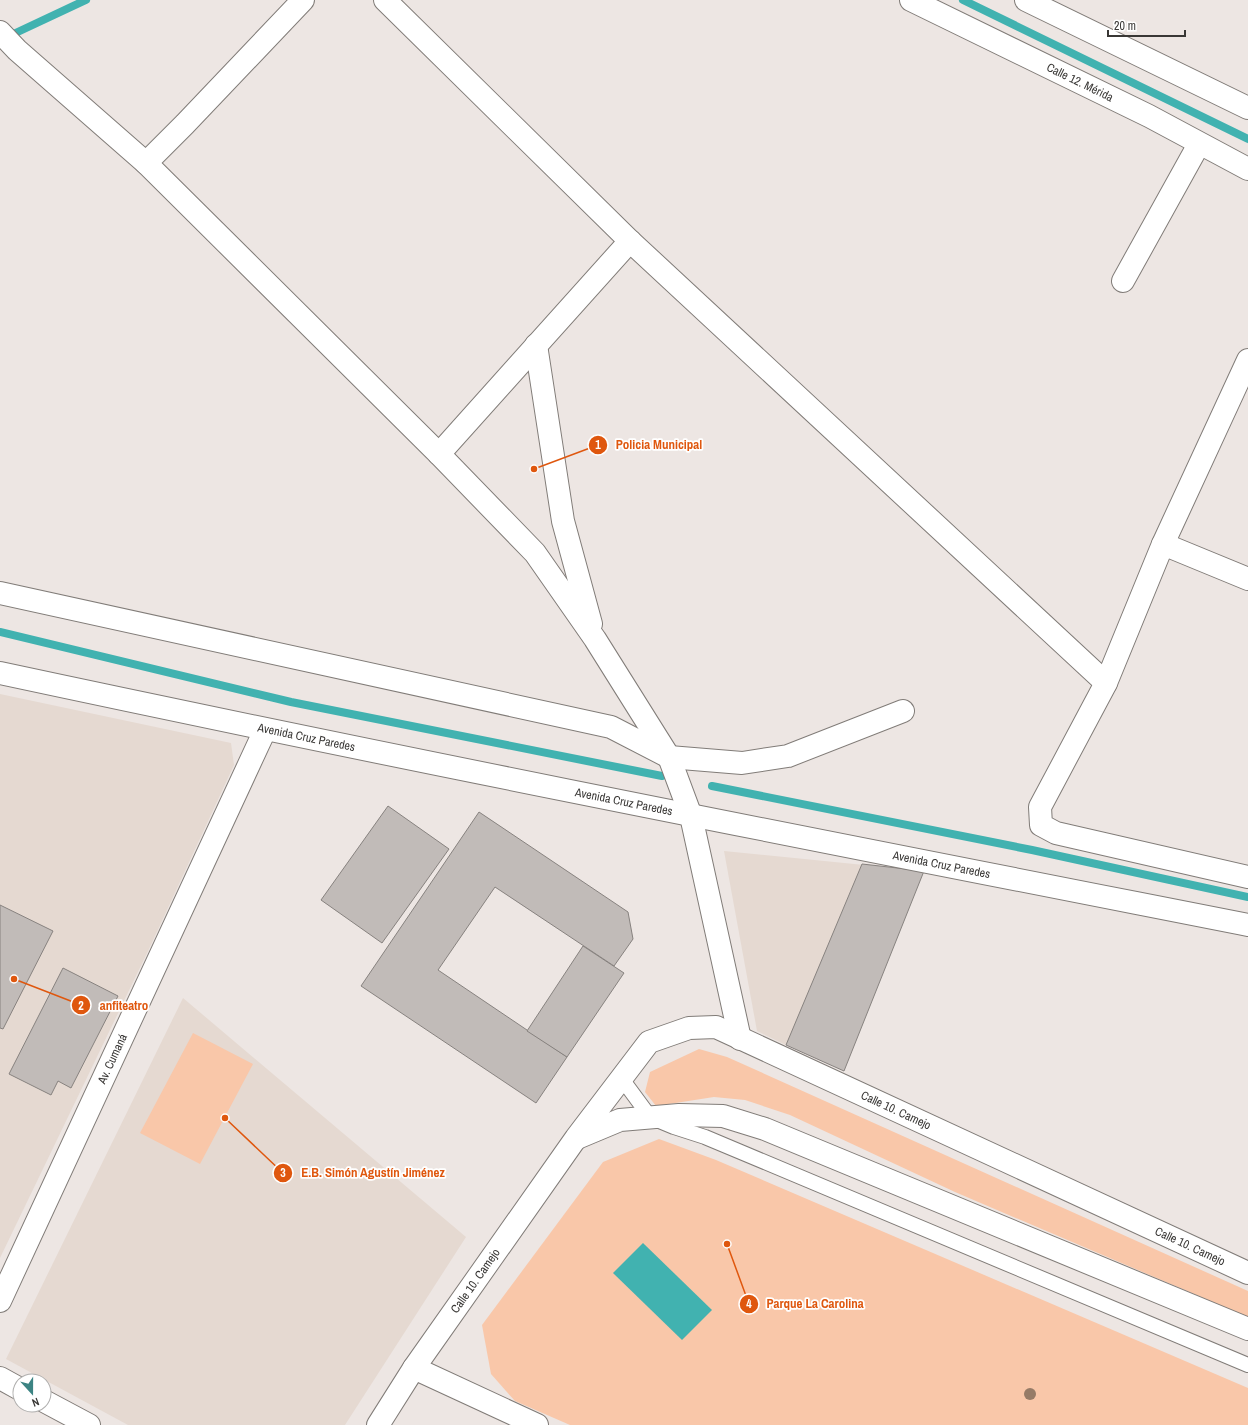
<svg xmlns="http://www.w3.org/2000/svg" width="1248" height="1425" font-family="'Archivo Narrow',sans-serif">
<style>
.built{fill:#e5d9d1}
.green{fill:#f9c7a9}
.water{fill:#41b2b0}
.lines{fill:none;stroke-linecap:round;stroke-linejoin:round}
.stream{stroke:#41b2b0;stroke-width:8}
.building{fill:#c1bbb8;stroke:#87827f}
.service-casing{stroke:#817c78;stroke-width:16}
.minor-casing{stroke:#817c78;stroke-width:24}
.service{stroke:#fff;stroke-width:14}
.minor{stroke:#fff;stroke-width:22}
.tree{fill:#967b67}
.labels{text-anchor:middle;stroke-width:3.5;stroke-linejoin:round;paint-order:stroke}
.street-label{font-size:12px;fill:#393735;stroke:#fff}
.leader{fill:none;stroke:#df570e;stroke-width:1.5}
.callout-dot{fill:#df570e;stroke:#fff;stroke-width:1.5}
.mark-label{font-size:12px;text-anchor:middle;font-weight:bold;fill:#fff}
.callout-label{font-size:13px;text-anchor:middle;font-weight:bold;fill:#df570e;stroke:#fff;stroke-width:3.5;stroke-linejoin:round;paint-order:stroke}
</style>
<rect width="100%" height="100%" fill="#ede6e3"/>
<g class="built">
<polygon points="0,694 231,743 234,765 149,949 0,1258"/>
<polygon points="724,851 924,871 786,1045 757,1031"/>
<polygon points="183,998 466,1237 345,1425 128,1425 6,1359"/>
</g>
<g class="green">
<polygon points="193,1033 253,1064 200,1164 140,1133"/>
<polygon points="699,1049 727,1057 1248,1291 1248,1317 955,1192 790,1115 745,1100 714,1097 656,1106 645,1092 650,1072"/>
<polygon points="659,1139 716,1160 1248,1388 1248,1425 570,1425 515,1401 491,1374 482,1325 603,1162"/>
</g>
<polygon class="water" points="643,1243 712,1310 682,1340 613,1273"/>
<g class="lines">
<g class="stream">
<polyline points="963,0 1248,139"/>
<polyline points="7,37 86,0"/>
<polyline points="0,632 291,702 662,776"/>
<polyline points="712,786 1032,850 1248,897"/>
</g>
</g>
<g class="building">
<polygon points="388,806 449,849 382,943 321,900"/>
<polygon points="479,812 628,912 633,939 614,966 495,887 438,970 567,1057 536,1103 361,986"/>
<polygon points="862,864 924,871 844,1071 786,1045"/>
<polygon points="0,905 53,931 3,1029 0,1028"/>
<polygon points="583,946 624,973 567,1057 527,1031"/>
<polygon points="63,968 118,996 71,1088 58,1081 51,1095 9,1074"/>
</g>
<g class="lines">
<g class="service-casing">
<polyline id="service" points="622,1079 650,1117 674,1127 705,1137 1248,1365"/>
</g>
<g class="minor-casing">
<g id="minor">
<polyline points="385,0 630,241 1106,683"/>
<path id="s1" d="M911,0L1149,116L1248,169"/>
<polyline points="1026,0 1248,108"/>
<polyline points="0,32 17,50 146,163 439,454 535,553 595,639 669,757 691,816 740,1039"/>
<polyline points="146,163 185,124 303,0"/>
<polyline points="1123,281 1199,144"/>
<polyline points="536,345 563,521 591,624"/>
<polyline points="1248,360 1163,544 1106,683 1040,807 1041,825 1056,833 1248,877"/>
<polyline points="439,454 630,241"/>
<polyline points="1163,544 1248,579"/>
<polyline points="0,593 611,727 669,757 742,763 788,756 903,711"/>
<path id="s2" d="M0,673C415,762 831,843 1248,925"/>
<polyline points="577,1138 620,1120 679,1115 723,1116 765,1129 1248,1329"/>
<path id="s3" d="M0,1301L265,730"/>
<polyline points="414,1368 537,1425"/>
<polyline points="0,1378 20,1389"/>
<polyline points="44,1401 89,1425"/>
<path id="s4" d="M378,1425L414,1368L576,1138L649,1042L689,1028L716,1027L1248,1273"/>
</g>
</g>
<use href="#service" class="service"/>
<use href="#minor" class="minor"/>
</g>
<circle class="tree" cx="1030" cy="1394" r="6"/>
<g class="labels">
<g class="street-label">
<text dy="4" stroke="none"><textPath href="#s1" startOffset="188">Calle 12. Mérida</textPath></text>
<text dy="4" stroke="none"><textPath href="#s2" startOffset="313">Avenida Cruz Paredes</textPath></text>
<text dy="4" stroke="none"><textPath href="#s2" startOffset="637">Avenida Cruz Paredes</textPath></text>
<text dy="4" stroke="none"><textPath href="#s2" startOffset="961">Avenida Cruz Paredes</textPath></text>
<text dy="4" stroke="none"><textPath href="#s3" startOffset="267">Av. Cumaná</textPath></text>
<text dy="4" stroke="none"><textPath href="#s4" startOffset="737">Calle 10. Camejo</textPath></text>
<text dy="4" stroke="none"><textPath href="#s4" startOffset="1061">Calle 10. Camejo</textPath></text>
<text dy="4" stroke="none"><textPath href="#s4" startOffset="174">Calle 10. Camejo</textPath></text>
</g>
</g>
<path class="leader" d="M534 469L598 445M14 979L81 1005M225 1118L283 1173M727 1244L749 1304"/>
<g class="callout-dot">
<circle cx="534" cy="469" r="4"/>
<circle cx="14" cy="979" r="4"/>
<circle cx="225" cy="1118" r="4"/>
<circle cx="727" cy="1244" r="4"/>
<circle cx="598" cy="445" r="10"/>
<circle cx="81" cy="1005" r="10"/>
<circle cx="283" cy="1173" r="10"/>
<circle cx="749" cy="1304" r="10"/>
</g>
<g class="mark-label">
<text x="598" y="449">1</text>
<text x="81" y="1010">2</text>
<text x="283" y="1177">3</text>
<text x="749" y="1308">4</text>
</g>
<g class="callout-label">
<text x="659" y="449">Policia Municipal</text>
<text x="124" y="1010">anfiteatro</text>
<text x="373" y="1177">E.B. Simón Agustín Jiménez</text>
<text x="815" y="1308">Parque La Carolina</text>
</g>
<g transform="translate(32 1393) rotate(159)"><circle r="19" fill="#ffffff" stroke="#b0afae"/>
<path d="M0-3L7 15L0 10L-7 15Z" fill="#3c8483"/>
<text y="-6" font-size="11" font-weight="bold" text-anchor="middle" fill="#393735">N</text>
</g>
<path d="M1108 30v6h77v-6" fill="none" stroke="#393735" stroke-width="2"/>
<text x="1114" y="30" font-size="12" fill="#393735" stroke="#ffffff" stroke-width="3" paint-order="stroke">20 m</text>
</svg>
